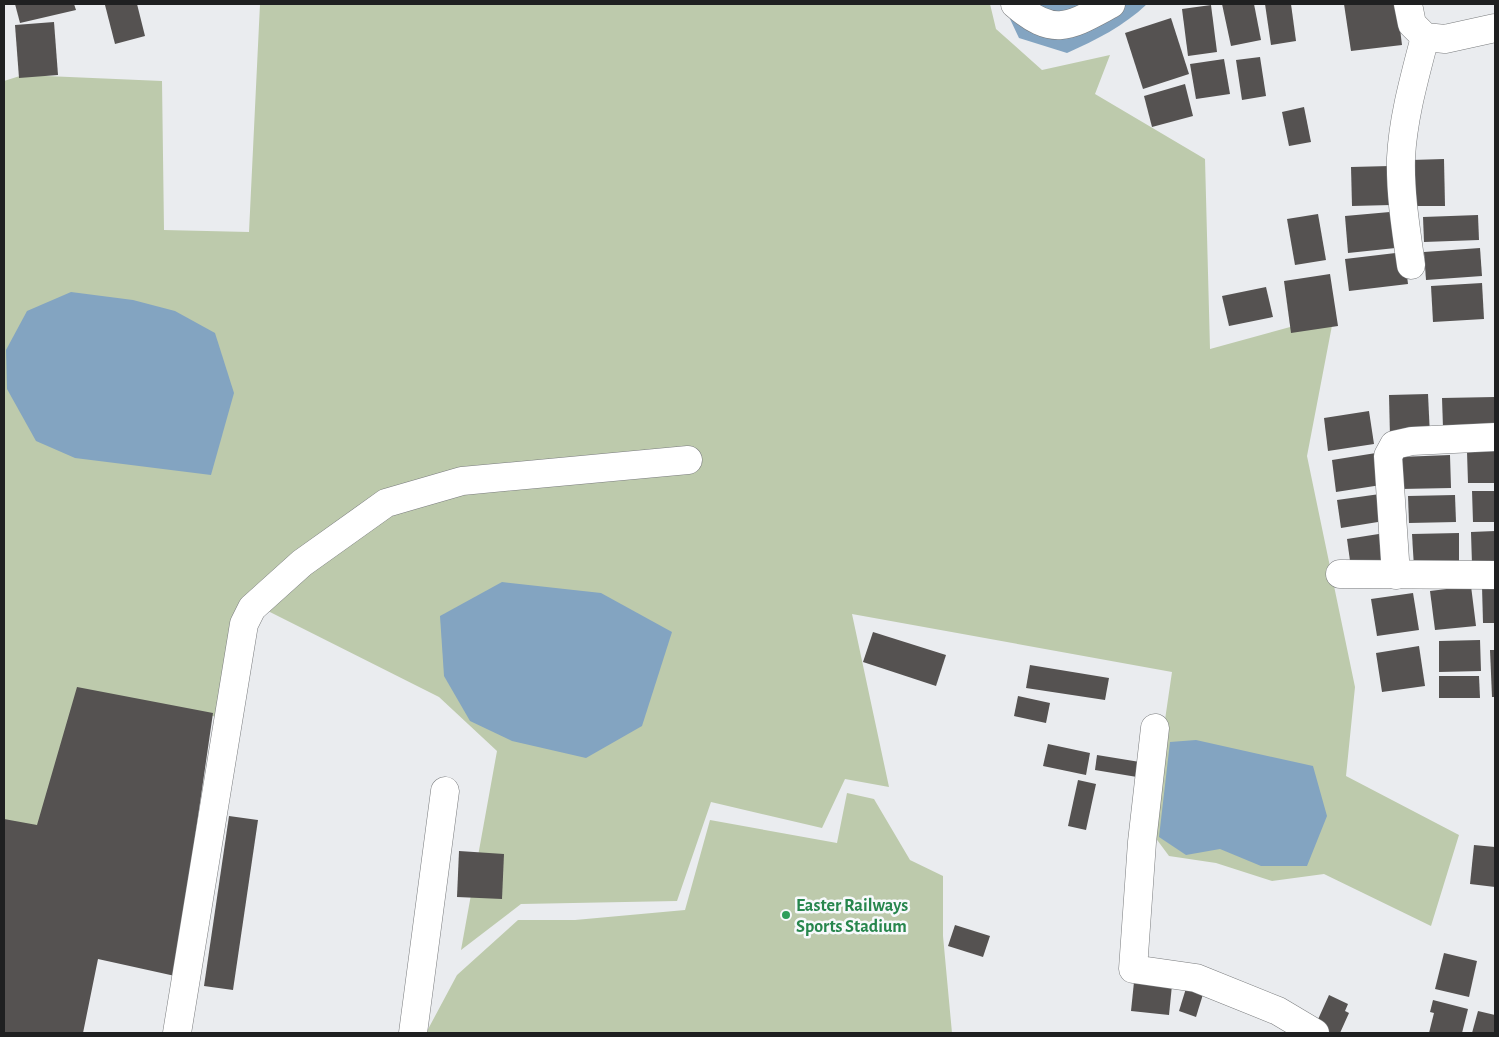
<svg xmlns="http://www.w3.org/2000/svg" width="1499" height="1037" font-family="'Alegreya Sans',sans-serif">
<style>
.green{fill:#bdcaac}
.water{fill:#83a4c1}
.building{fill:#555251}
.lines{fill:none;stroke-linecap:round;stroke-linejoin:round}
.minor-casing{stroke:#7a7c7e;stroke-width:29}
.minor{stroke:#fff;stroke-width:28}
.leisure-dot{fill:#2e9e5b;stroke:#f7f9fc;stroke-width:2}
.labels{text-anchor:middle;stroke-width:5;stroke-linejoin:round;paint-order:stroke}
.leisure-label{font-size:18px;font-weight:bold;fill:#27864d;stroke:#f7f9fc;text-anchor:start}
</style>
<rect width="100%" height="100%" fill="#eaecef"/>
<g class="green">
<polygon points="260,4 990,4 996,29 1042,70 1110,55 1095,94 1205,159 1210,349 1334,315 1307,456 1355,687 1346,776 1459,835 1431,926 1324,874 1272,881 1216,863 1169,856 1149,829 1172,672 852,614 889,787 845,779 822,828 711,802 677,901 521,904 461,950 497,751 439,697 250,602 223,718 79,691 36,834 4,823 4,81 23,75 162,81 164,230 249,232"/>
<polygon points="847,793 874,799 910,860 943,876 943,936 952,1033 426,1033 457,975 518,920 575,920 685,910 710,820 837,843"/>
</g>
<g class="water">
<path d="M1003,4H1147C1124,26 1096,40 1067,53L1019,38Z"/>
<polygon points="71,292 133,300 175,311 215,333 234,393 211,475 75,458 36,441 7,389 6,350 27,311"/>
<polygon points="502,582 601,593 672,632 642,726 586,758 512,741 470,721 444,676 440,616"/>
<polygon points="1196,740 1313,766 1327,816 1307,866 1261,866 1220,849 1186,855 1159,837 1170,742"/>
</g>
<g class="building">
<polygon points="15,4 74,4 76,10 20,23"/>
<polygon points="110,4 137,4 145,36 115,44 105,5"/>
<polygon points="1222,4 1254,4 1261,40 1231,46"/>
<polygon points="1265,4 1291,4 1296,41 1271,45"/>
<polygon points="1344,4 1397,4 1402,45 1351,51"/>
<polygon points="1211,5 1217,52 1188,56 1182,9"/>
<polygon points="1171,18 1189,74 1143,89 1125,33"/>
<polygon points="54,22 58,75 19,78 15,25"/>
<polygon points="1260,57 1266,96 1242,100 1236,60"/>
<polygon points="1224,59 1230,94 1196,99 1190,64"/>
<polygon points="1185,84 1193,116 1152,127 1144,96"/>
<polygon points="1304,107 1311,142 1289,146 1282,112"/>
<polygon points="1444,159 1445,206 1411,206 1411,160"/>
<polygon points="1390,166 1391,205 1352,206 1351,167"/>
<polygon points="1401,211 1405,247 1348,253 1345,216"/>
<polygon points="1318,214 1326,260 1295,265 1287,219"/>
<polygon points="1478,215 1479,240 1424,242 1423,217"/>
<polygon points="1480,248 1482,276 1426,280 1424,252"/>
<polygon points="1404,252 1408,284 1349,291 1345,259"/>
<polygon points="1330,274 1338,326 1291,333 1284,281"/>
<polygon points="1482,283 1484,319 1433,322 1431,286"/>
<polygon points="1266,287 1273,317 1229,326 1222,296"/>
<polygon points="1428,394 1430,436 1390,437 1389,395"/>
<polygon points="1495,397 1495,426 1443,428 1442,398"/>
<polygon points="1369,411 1374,444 1328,451 1324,418"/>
<polygon points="1495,451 1495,483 1468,483 1467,452"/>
<polygon points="1376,453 1381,485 1336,492 1332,460"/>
<polygon points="1450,455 1451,488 1401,489 1400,457"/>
<polygon points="1472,491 1495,491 1495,522 1473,522"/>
<polygon points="1380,494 1384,521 1341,528 1337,500"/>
<polygon points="1455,495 1456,522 1409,523 1408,496"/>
<polygon points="1495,531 1495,564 1472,565 1471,532"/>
<polygon points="1385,533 1389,563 1351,568 1347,539"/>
<polygon points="1459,533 1459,567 1414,568 1412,534"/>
<polygon points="1471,586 1476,626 1435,630 1430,591"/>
<polygon points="1482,586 1495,586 1495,623 1483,623"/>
<polygon points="1413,593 1419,630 1377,636 1371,599"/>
<polygon points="873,632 946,655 936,686 863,662"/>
<polygon points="1480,640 1481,671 1439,672 1439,641"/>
<polygon points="1419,646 1425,686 1382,692 1376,653"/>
<polygon points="1490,650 1495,650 1495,697 1492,697"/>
<polygon points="1030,665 1109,678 1105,700 1026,688"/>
<polygon points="1439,676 1479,676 1480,698 1439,698"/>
<polygon points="77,687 213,713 175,976 98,959 83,1033 4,1033 4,819 37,825"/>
<polygon points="1018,696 1050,703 1046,723 1014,716"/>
<polygon points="1048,744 1090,753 1086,775 1043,766"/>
<polygon points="1097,755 1146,763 1143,778 1095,770"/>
<polygon points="1078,780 1096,784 1086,830 1068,826"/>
<polygon points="229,816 258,820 233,990 204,986"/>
<polygon points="1474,845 1495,847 1495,887 1470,884"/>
<polygon points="459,851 504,854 502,899 457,897"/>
<polygon points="955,925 990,936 983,957 948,946"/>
<polygon points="1444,953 1477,961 1469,997 1435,989"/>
<polygon points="1134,982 1172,985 1169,1015 1131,1011"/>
<polygon points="1187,985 1204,991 1196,1017 1179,1011"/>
<polygon points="1329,995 1348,1004 1345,1011 1349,1013 1340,1033 1331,1033 1315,1026"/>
<polygon points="1433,1000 1468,1009 1462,1033 1429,1033 1434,1013 1430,1012"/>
<polygon points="1478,1011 1495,1015 1495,1033 1472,1033"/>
</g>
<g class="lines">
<g class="minor-casing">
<g id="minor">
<path d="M1015,4C1054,38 1070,26 1111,4"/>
<polyline points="1408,4 1412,24 1425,37 1445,39 1495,28"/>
<path d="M1411,265C1406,230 1400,194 1401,158C1403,117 1415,76 1425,37"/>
<polyline points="1340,574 1495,575"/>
<polyline points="1396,575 1388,456 1394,445 1412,441 1495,437"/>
<polyline points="1155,728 1142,842 1133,969 1196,978 1278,1011 1315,1033"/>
<polyline points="177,1033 244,624 252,608 302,563 386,503 462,481 688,460"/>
<polyline points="413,1033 445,791"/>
</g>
</g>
<use href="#minor" class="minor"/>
</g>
<circle class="leisure-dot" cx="786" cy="915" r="5"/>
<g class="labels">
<g class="leisure-label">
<text x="796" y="911">Easter Railways<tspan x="796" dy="21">Sports Stadium</tspan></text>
</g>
</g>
<rect width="1499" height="1037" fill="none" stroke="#1f2021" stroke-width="10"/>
</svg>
